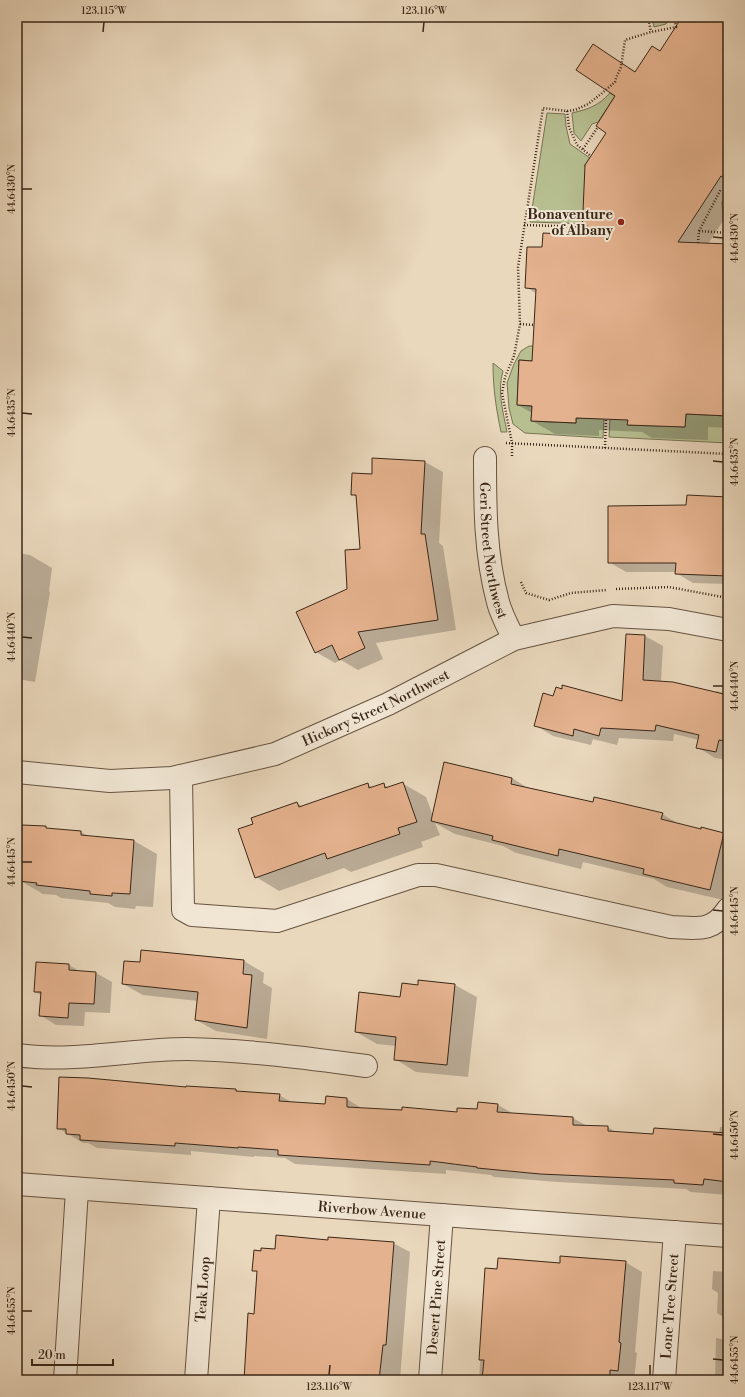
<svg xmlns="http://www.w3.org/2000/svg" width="745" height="1397" font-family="'Libre Bodoni',serif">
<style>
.green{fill:#b7bf91;stroke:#787354}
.shadow{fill:#0003}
.building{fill:#e4b28e;stroke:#3a2717}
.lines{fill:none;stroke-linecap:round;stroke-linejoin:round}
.minor-casing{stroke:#665340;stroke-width:24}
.path{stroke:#3a2717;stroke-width:2.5;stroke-dasharray:1 2;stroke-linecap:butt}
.minor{stroke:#f1e6d4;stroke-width:22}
.ticks{fill:none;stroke:#3a2717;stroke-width:1.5}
.poi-dot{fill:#8f2418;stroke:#f1e6d4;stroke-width:1.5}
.labels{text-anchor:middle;stroke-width:4;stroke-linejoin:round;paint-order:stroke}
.poi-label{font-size:14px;font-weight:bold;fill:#3a2717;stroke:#f1e6d4;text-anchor:end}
.street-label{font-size:14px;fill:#3a2717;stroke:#f1e6d4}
.neatline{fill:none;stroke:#3a2717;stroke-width:1.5}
.ticks-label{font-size:10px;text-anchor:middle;fill:#3a2717}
</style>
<rect width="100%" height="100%" fill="#ead8bd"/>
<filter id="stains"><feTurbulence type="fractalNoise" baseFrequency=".005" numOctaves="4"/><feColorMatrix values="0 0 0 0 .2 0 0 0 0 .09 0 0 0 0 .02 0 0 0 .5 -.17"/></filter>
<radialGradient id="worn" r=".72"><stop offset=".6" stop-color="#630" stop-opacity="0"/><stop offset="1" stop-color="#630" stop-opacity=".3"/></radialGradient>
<g class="green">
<polygon points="652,17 671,17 666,24 654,27"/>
<path d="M610,93L615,96L598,122L592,124L581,141L574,133L572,113C589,109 598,106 610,93Z"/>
<polygon points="547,113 565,114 566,126 570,144 590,158 584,166 592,171 588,224 530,222"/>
<polygon points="728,192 728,231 724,230 722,202"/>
<polygon points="529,346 535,346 534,361 519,360 517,405 532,406 531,421 576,423 576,418 604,418 603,438 525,433 513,424 509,408 507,383 514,364 521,351"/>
<path d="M493,363L503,371C497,391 503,411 507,432H501C496,408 493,388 493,363Z"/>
<polygon points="686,414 728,416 728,443 609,437 610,419 628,415 628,425 685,427"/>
</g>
<g class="shadow">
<polygon points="683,17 728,17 728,213 708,244 728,245 728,428 708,427 708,440 652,438 642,432 599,430 599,436 555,434 532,421 532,413 518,405 533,362 537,294 526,287 583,236 617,96 593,45 636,72 660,52"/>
<polygon points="425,462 443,472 439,543 443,546 456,630 376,643 383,659 358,670 341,660 335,663 316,652 348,589 361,550 357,497 352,494 373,475"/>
<polygon points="728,511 728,584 693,583 676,573 676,572 626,572 609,562"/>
<polygon points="17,553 30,555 52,568 49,591 50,592 35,682 17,679"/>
<polygon points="645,636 663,646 661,682 716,693 716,691 728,694 728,760 715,758 697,747 699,740 674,734 673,741 619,738 617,745 593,739 591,745 553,736 535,725 554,697 623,702"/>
<polygon points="512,778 531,790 593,803 662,814 681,825 723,834 728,836 728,901 667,887 654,879 583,862 581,869 516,853 503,846 455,834 435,823 440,835 421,842 423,847 351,872 344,868 279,891 256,877 254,825 297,803 303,807 367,784 374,788 383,784 389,788 402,783 426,797 433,816"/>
<polygon points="46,827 50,830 81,832 90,837 134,841 157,854 153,907 136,906 135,909 115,907 108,903 61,898 56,895 43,894 19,880"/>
<polygon points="142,951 244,961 264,973 263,983 272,988 267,1039 216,1031 196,1020 198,1001 143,995 123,984 141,964"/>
<polygon points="69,965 81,972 96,973 112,982 110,1013 85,1012 84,1026 56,1025 40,1015 41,995 35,992"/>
<polygon points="419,981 455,985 477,997 468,1077 416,1072 395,1059 396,1046 377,1044 356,1032 419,986"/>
<polygon points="187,1088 236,1090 239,1092 279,1095 293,1103 326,1105 347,1099 363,1109 458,1113 478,1110 498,1105 514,1114 573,1118 587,1126 608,1127 617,1133 654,1135 719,1134 720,1127 728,1127 728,1195 691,1192 686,1189 557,1182 494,1177 491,1175 446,1170 446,1174 295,1164 285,1158 254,1156 254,1157 191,1151 191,1155 97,1148 88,1143 83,1143 58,1128"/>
<polygon points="329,1241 393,1243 410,1252 400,1380 245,1380 254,1315 257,1272 253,1270 276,1250"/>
<polygon points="625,1262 642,1272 635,1352 637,1353 634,1380 479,1380 486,1270 498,1270 560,1264"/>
<polygon points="713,1271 728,1272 728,1320 717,1313 718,1293 712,1289"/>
<polygon points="716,1338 728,1340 728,1380 715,1380"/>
</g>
<g class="building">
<polygon points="682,17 728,17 728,180 721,176 678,242 728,244 728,416 686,414 685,427 627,425 628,420 576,418 576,423 531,421 532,406 517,405 519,360 532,361 536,289 525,288 527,247 542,247 543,233 582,235 585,165 606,133 596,126 615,96 576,70 593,44 635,72 652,46 660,51"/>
<polygon points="372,458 425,461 421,534 425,534 438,620 358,632 365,648 339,660 332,645 315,653 296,612 347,589 345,550 360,549 356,495 351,495 352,473 372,474"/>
<polygon points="687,495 728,497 728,576 675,574 676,563 608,563 608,506 686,505"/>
<polygon points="626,634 645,635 643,680 673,682 728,695 728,730 725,741 719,740 716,752 696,748 699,735 656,725 655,731 601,728 599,736 574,729 573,736 534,726 543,693 553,696 556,687 562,689 562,685 622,701"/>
<polygon points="444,762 512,778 511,784 593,802 594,797 616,802 663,813 661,819 701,829 701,827 724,833 710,890 643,874 644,869 559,849 558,856 492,840 493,836 431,821"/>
<polygon points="403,782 417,822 398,828 400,834 327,859 325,853 255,878 238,829 253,824 251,818 297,802 299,807 368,783 369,788 384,783 385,788"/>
<polygon points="22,825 46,826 46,828 81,831 81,835 134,840 130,894 112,893 112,896 90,894 90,891 36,885 37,883 18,881"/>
<polygon points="141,950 244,960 243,974 252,975 247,1028 195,1020 198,992 122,984 124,961 140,962"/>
<polygon points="36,962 69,964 69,970 96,972 94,1004 69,1003 68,1018 39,1016 41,992 34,992"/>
<polygon points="418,980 455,984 447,1065 394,1060 396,1037 355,1032 359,992 400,997 402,983 418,985"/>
<polygon points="59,1077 88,1078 186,1087 186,1086 236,1089 236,1091 280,1094 279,1101 325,1104 326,1096 347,1098 347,1107 402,1110 402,1107 457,1112 457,1108 477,1109 478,1102 498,1104 497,1112 573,1117 573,1125 608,1126 608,1131 653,1134 654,1128 728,1133 728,1182 704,1179 703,1185 674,1183 674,1180 540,1174 477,1168 477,1167 430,1161 430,1165 278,1155 278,1150 238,1147 238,1148 175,1143 175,1146 80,1140 80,1135 66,1134 66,1129 57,1129"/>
<polygon points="276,1235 328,1240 328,1237 394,1242 386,1345 383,1345 379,1380 244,1380 248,1313 254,1314 257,1271 252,1271 254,1250 261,1251 261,1248 275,1249"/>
<polygon points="560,1256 626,1261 619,1342 621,1343 618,1371 610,1370 610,1380 482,1380 484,1360 479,1360 485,1268 497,1269 498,1258 560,1263"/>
</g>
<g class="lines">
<g class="minor-casing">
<g id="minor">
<path id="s1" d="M485,458C485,507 485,554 498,602C501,614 508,627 514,639"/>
<path id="s2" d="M17,772L110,781L172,778L275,754L388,704L514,639L613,616L669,619L728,630"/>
<path d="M181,776L183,910L192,915L277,921L418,875H436L671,927C697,928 712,933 728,909"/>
<path d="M17,1055C74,1063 131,1049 187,1049C247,1050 307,1058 366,1066"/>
<path id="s3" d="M17,1184L728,1236"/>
<polyline points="65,1380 77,1190"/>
<path id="s4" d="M196,1380L209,1198"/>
<path id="s5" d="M430,1380L442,1215"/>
<path id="s6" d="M664,1380L675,1232"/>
</g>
</g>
<g class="path">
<polyline points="648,17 651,32"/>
<polyline points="567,111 569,127 577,145 591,156"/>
<polyline points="583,149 598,127"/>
<polyline points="524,225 588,227"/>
<polyline points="699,231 728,233"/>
<polyline points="698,243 699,231 721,189"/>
<polyline points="520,324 534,325"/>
<polyline points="506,443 728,454"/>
<polyline points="605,448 606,418"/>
<polyline points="512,456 512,443 502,393 505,377 514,356 520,324 518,267 543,108 567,111 575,110 588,104 601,94 615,82 616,78 621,67 625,40 651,32 676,27 674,17"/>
<polyline points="521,582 526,593 549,600 571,593 607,590"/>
<polyline points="616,589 669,587 728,598"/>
</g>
<use href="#minor" class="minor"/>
</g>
<path class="ticks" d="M103,32L104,22M423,32L424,22M22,189H32M713,237L723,238M22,413L32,414M713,461L723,462M22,637L32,638M713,686H723M22,862H32M713,910L723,911M22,1086L32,1087M713,1134L723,1135M22,1311H32M713,1359L723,1360M329,1375L330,1365M650,1375V1365"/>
<circle class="poi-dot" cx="621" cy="222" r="4"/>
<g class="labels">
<g class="poi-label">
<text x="613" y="219">Bonaventure<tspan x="613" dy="16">of Albany</tspan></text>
</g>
<g class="street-label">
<text dy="5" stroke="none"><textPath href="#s1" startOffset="93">Geri Street Northwest</textPath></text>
<text dy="5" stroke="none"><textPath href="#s2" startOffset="372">Hickory Street Northwest</textPath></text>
<text dy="5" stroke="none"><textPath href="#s3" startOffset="356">Riverbow Avenue</textPath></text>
<text dy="5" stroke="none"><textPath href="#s4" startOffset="91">Teak Loop</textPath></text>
<text dy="5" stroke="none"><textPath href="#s5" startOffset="83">Desert Pine Street</textPath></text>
<text dy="5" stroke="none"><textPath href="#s6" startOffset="74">Lone Tree Street</textPath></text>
</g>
</g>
<rect width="745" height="1397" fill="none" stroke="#ead8bd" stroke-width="44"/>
<path d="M32 1359v6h81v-6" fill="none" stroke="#3a2717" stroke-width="2"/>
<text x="38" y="1359" font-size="12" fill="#3a2717" stroke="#f1e6d4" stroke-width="3" paint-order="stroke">20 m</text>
<rect x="22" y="22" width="701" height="1353" class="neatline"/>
<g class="ticks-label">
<text x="104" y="14">123.115°W</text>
<text x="424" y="14">123.116°W</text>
<text transform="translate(11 189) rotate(-90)" y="4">44.6430°N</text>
<text transform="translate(734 238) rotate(-90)" y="4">44.6430°N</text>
<text transform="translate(11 413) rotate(-90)" y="4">44.6435°N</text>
<text transform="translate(734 462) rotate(-90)" y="4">44.6435°N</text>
<text transform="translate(11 637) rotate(-90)" y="4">44.6440°N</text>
<text transform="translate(734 686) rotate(-90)" y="4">44.6440°N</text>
<text transform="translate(11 862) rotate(-90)" y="4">44.6445°N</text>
<text transform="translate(734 911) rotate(-90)" y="4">44.6445°N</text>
<text transform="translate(11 1086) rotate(-90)" y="4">44.6450°N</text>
<text transform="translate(734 1135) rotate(-90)" y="4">44.6450°N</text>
<text transform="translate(11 1311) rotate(-90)" y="4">44.6455°N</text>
<text transform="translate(734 1360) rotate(-90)" y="4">44.6455°N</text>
<text x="329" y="1390">123.116°W</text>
<text x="650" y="1390">123.117°W</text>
</g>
<rect width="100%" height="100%" filter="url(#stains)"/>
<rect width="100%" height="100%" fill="url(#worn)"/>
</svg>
